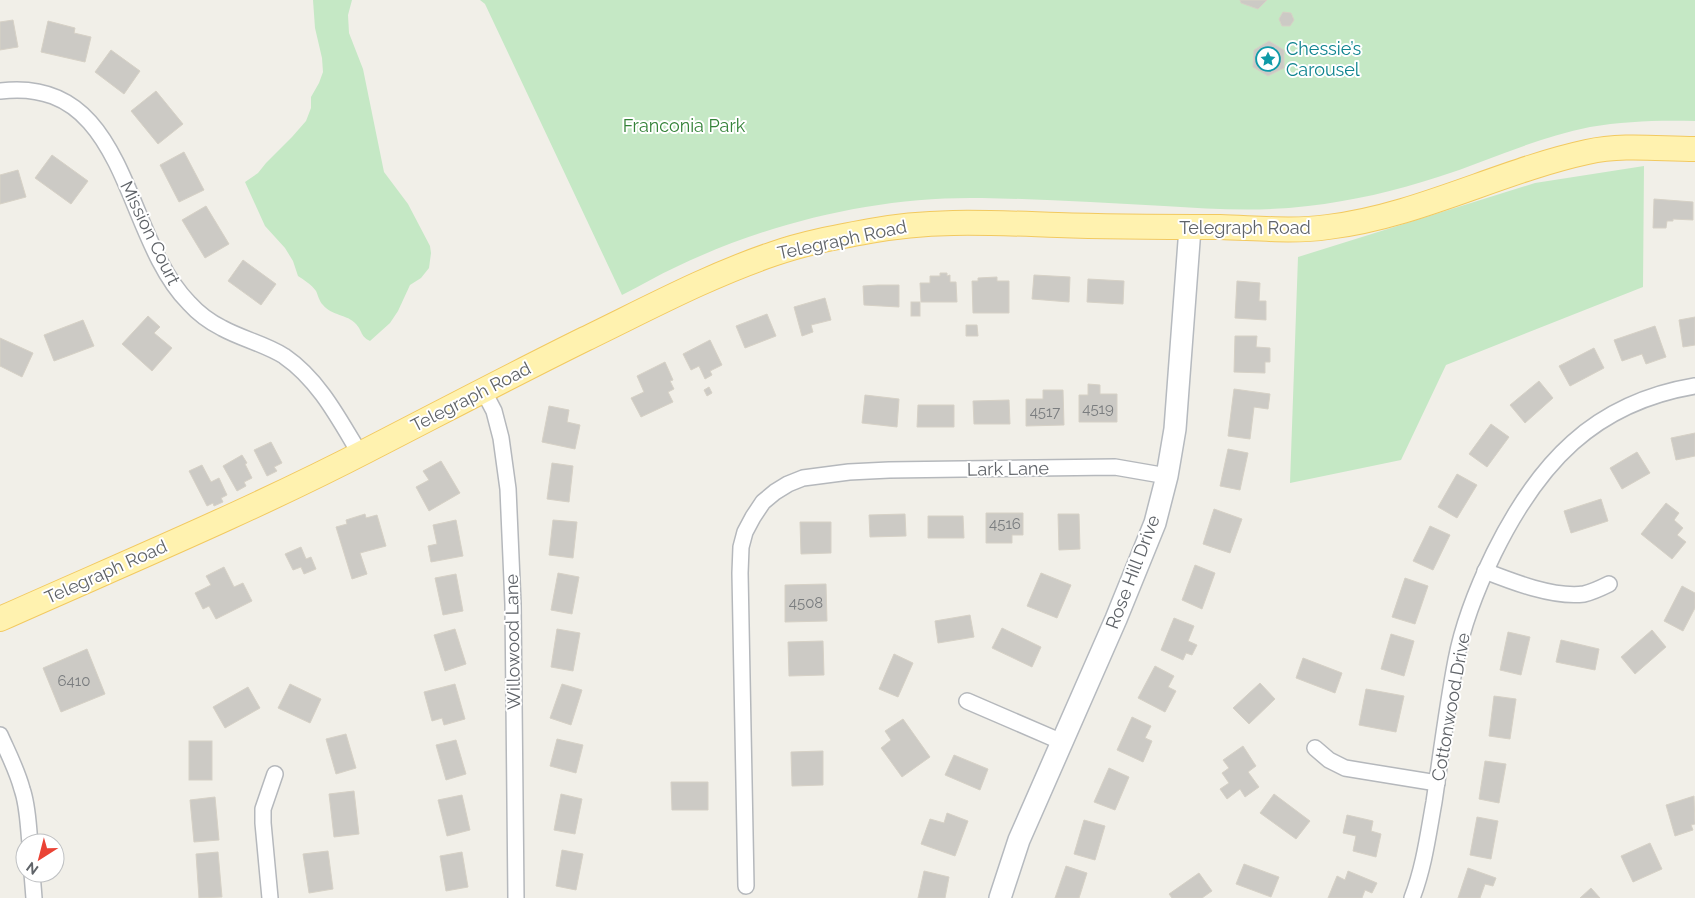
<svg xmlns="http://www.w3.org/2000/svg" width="1695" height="898" font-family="Raleway,sans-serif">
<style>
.green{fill:#c5e8c5}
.building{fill:#cccac5;stroke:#d6d1c6}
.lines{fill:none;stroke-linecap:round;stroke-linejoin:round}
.street-casing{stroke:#b5b8bc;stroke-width:18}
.secondary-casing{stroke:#b6babf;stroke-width:24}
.primary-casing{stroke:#f2c960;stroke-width:26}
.street{stroke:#fff;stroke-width:15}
.secondary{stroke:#fff;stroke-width:21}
.primary{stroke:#fff2af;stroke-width:24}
.labels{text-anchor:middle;stroke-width:4;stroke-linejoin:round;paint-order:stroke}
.number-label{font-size:15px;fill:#7a7d7f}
.culture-label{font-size:18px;fill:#0d838f;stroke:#fff;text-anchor:start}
.park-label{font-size:18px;fill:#348238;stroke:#fff}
.street-label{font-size:18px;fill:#5f6368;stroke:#fff}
</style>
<rect width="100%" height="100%" fill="#f1efe8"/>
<g class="green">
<path d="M313,0H352L348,15L349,33L363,69L384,172L408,204L430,246L431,253L429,268L421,278L410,285L398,311L390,323L370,341C360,336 363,332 356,324C347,314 332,316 323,305C319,301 318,295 316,291C311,284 304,280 298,276L293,261L285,248L265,226L245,182L258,173L266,163L292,137L306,121L311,108V97L319,83L323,72L322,58L315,28Z"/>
<path d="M480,0H1695V121C1660,120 1625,121 1590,127C1538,137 1488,161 1438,177C1395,191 1352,201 1308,206C1260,212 1213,209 1164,206C1104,203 1042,199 982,198C878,196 770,222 676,267C658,275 640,286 622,295L485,4Z"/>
<polygon points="1644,166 1643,287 1446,365 1401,460 1290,483 1298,257 1535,183"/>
</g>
<g class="building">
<polygon points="1240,0 1267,0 1258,9 1241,3"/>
<polygon points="1283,12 1291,13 1294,20 1290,26 1282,26 1279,19"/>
<polygon points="13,20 18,47 0,50 0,22"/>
<polygon points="48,21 75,28 74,33 91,37 85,62 41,52"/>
<polygon points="1269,41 1284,50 1284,68 1268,76 1253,67 1254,50"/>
<polygon points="111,50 140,71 124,94 95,72"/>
<polygon points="156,91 183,124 158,144 131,111"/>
<polygon points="184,152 204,190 179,202 160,165"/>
<polygon points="52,155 88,181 71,204 35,178"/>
<polygon points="18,170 26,197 0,204 0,175"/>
<polygon points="1654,199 1693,202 1693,220 1673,219 1673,221 1667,221 1666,228 1653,228"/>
<polygon points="206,206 229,244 205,258 182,220"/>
<polygon points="243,260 276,284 261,305 228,281"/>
<polygon points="940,273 947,273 947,276 950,275 950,282 956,282 957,302 921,302 920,283 930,283 930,276 940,276"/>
<polygon points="1034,275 1070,277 1069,302 1032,299"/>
<polygon points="997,277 997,281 1009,281 1009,313 973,313 972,281 978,281 978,278"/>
<polygon points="1088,279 1124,281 1123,304 1087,302"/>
<polygon points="1237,281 1260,283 1259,301 1266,301 1266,320 1235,318"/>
<polygon points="878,285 899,285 899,307 864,305 863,286"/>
<polygon points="825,298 831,320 811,325 813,332 802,336 794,307"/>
<rect x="911" y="302" width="9" height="14"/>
<polygon points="767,314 776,336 745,348 736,326"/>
<polygon points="148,316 160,327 154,333 172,348 152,371 122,344"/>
<polygon points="1695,317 1695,345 1683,347 1679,320"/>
<polygon points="83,320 94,346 54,361 44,335"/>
<polygon points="966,325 977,325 978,336 966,336"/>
<polygon points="1655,326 1666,357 1646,364 1642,354 1622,361 1614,340"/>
<polygon points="1235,336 1257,336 1256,347 1270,348 1270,362 1265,362 1265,373 1234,372"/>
<polygon points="0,338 33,353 22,377 0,366"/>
<polygon points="710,340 722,365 710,371 712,375 705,379 699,366 691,370 683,354"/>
<polygon points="1594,348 1604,368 1570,386 1559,366"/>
<polygon points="665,362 673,380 670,381 674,389 668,392 673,402 641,417 631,398 644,392 637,376"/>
<polygon points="1539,381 1553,398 1525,423 1510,405"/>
<polygon points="1088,384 1100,385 1100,394 1117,394 1117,422 1079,422 1079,395 1088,395"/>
<polygon points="709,387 712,393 707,396 704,390"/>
<polygon points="1234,389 1270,394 1268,409 1254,407 1250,439 1228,436"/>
<polygon points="1043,390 1063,390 1064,425 1026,426 1026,399 1043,399"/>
<polygon points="865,395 899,399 897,427 862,423"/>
<polygon points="1009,400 1010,424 974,424 973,401"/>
<polygon points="918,405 954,405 954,427 917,427"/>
<polygon points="549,406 569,410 567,422 580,425 575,449 542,442"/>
<polygon points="1491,424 1509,437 1487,467 1469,454"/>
<polygon points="1695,433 1695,456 1676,460 1671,438"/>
<polygon points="271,442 282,463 274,467 277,471 267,476 254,450"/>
<polygon points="1228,449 1248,453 1240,490 1220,486"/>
<polygon points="1637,452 1650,473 1622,489 1610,468"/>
<polygon points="242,455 247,463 245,464 252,478 244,482 246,486 237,491 223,466"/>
<polygon points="441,461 460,493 429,511 416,487 429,480 423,471"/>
<polygon points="552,463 573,466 569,502 547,499"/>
<polygon points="202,465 211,482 219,478 227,495 221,498 223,502 214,506 213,503 207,506 189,471"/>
<polygon points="1457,474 1477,485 1457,518 1438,507"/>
<polygon points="1601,499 1608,521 1571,533 1564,511"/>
<polygon points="1666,503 1679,513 1674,520 1683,528 1677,535 1686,542 1672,559 1641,534"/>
<polygon points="1214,509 1242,519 1230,553 1203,544"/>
<polygon points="986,513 1023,513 1023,535 1012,535 1012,543 986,543"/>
<polygon points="365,514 366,518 377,515 386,546 360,553 367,574 352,579 336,527 347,524 346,520"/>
<polygon points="905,514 906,536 870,537 869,515"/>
<polygon points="1058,514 1079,514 1080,549 1059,550"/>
<polygon points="928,516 963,516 964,538 928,538"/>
<polygon points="456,520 463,556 431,562 428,546 437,544 433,525"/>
<polygon points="553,520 577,522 573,558 549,555"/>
<polygon points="800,522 831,522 831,553 801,554"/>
<polygon points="1430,526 1450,535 1433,570 1413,561"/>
<polygon points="301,547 306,559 311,557 316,569 304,574 301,567 293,570 285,554"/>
<polygon points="1195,565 1215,573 1202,609 1182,600"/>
<polygon points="224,567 234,587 243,583 252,601 216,619 209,606 203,609 195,593 211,585 206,576"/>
<polygon points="558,573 579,577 572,614 551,610"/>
<polygon points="1041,573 1071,585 1057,618 1027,606"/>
<polygon points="456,574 463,611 443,615 435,578"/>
<polygon points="1405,578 1428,586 1415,624 1392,617"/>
<polygon points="826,584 827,621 785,622 785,585"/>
<polygon points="1682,586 1695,593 1695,608 1683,631 1664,621"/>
<polygon points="970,615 974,637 938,643 935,621"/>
<polygon points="1174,618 1194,626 1188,641 1197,645 1192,655 1186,653 1183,660 1161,650"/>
<polygon points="1002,628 1041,647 1032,667 992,648"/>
<polygon points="455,629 466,664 445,671 434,635"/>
<polygon points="557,629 580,633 573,671 551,667"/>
<polygon points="1652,630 1666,647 1635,674 1621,657"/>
<polygon points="1508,632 1530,637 1521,675 1500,670"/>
<polygon points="1391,634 1414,641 1404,676 1381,669"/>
<polygon points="1561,640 1599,649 1595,670 1556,662"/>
<polygon points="823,641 824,675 789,676 788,642"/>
<polygon points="87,649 105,694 61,712 43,668"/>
<polygon points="894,654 913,663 898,697 879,689"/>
<polygon points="1303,658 1342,673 1335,693 1296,678"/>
<polygon points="1155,666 1174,676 1168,687 1176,691 1165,712 1138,698"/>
<polygon points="1260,683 1275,699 1249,724 1233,708"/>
<polygon points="290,684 321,699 310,723 278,708"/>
<polygon points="455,684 465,719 444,725 442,718 432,721 424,692"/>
<polygon points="562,684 582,690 571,725 550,718"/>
<polygon points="248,687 260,708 225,728 213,707"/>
<polygon points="1366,689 1404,696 1396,732 1359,725"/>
<polygon points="1494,696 1516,699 1510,739 1489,736"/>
<polygon points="1132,717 1151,726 1145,738 1152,741 1143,762 1117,750"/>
<polygon points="903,719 930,757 902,777 881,748 891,740 885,731"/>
<polygon points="346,734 356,768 336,774 326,739"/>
<polygon points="557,739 583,745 576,773 550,766"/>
<polygon points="456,740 466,774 446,780 436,745"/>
<rect x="189" y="741" width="23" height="39"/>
<polygon points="1243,746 1256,766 1248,772 1259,787 1245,797 1240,789 1227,799 1220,789 1229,783 1222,773 1229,768 1223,760"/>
<polygon points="823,751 823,785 792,786 791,752"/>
<polygon points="954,755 988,769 980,790 945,775"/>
<polygon points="1485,761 1506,764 1499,803 1479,799"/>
<polygon points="1109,768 1129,777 1115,810 1094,802"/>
<polygon points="671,782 708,782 708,810 672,810"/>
<polygon points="354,791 359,834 334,837 329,794"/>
<polygon points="561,794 582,799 575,834 554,830"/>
<polygon points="1274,794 1310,821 1296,839 1260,813"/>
<polygon points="462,795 470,830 447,836 438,800"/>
<polygon points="1694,796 1695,824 1691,825 1693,830 1675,836 1666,805"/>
<polygon points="215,797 219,840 194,842 190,800"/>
<polygon points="947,813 968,821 955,856 921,844 930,819 944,823"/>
<polygon points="1347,815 1373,821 1371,831 1381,834 1376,857 1353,851 1356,836 1343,833"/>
<polygon points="1477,817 1498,821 1491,859 1470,855"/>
<polygon points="1084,820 1105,826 1095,860 1074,854"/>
<polygon points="1650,843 1662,869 1633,882 1621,856"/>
<polygon points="562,850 583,854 576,890 556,886"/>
<polygon points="328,851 333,889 309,893 303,854"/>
<polygon points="218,852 222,897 199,898 196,854"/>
<polygon points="462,852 468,887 446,891 440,856"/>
<polygon points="1244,864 1279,877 1271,897 1236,884"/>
<polygon points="1066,866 1087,873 1079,898 1055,898"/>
<polygon points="1468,868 1496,878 1493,886 1485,884 1480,898 1458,898"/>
<polygon points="924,871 949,877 945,898 918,898"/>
<polygon points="1348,871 1377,883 1372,893 1365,890 1362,898 1328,898 1337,876 1345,880"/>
<polygon points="1199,873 1212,891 1202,898 1172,898 1169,894"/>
<polygon points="1591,888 1600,898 1580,898"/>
</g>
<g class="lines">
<g class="street-casing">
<g id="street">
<path d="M0,91C129,75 122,236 189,303C198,313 210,322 222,328C242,339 265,344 284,356C319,380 339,419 360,454"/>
<polyline points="483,390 494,411 501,438 508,489 513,604 516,898"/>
<path d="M1485,571C1513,582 1554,598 1584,594C1592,592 1601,588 1609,584"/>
<polyline points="967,701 1062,742"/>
<path d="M0,735C8,753 17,770 22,789C28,806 28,825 30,843"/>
<polyline points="1315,748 1329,760 1345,768 1437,783"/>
<polyline points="32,873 34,898"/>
<polyline points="746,886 740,573 741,547 745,532 753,517 763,502 775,492 788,484 803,478 849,472 889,470 1115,467 1167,476"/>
<polyline points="270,898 263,823 263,809 275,774"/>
<path d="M1412,898C1424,867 1428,835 1434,802C1441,755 1447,707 1456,660C1463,623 1478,586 1494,553C1538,464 1593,403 1695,386"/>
</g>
</g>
<g class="secondary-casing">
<polyline id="secondary" points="1000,898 1019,840 1116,619 1155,523 1167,476 1175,429 1190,228"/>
</g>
<g class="primary-casing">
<path id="primary" d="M0,619C123,564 248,512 368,450C440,413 512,375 585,339C647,309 708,276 773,254C804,243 837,237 870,231C932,219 995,223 1058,225C1112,227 1166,227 1220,227C1256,228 1293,232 1328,227C1418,216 1500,171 1587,152C1623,144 1659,149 1695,149"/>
</g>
<use href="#street" class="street"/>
<use href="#secondary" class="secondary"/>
<use href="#primary" class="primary"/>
</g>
<defs>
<g id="sight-ring" transform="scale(1.25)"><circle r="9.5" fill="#fff" stroke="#0f9aa8" stroke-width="1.5"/><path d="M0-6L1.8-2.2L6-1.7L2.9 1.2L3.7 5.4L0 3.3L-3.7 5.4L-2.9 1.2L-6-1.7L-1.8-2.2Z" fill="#0f9aa8"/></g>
</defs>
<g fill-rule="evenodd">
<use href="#sight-ring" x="1268" y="59"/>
</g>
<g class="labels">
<g class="number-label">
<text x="1098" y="414">4519</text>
<text x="1045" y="417">4517</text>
<text x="1005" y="529">4516</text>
<text x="806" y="608">4508</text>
<text x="74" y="686">6410</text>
</g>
<g class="culture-label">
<text x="1286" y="55">Chessie’s<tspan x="1286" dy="21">Carousel</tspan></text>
</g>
<g class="park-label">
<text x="684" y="132">Franconia Park</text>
</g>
<g class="street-label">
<text x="1245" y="234">Telegraph Road</text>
<text transform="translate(150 233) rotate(64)" y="6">Mission Court</text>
<text transform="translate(842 240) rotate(-12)" y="6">Telegraph Road</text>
<text transform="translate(471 397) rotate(-27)" y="6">Telegraph Road</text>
<text transform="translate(1008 469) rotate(-1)" y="6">Lark Lane</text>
<text transform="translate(106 572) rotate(-24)" y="6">Telegraph Road</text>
<text transform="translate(1133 572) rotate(-69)" y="6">Rose Hill Drive</text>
<text transform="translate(513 642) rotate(-91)" y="6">Willowood Lane</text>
<text transform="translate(1451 707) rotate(-80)" y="6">Cottonwood Drive</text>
</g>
</g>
<g transform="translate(40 858) rotate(216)"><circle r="24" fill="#ffffff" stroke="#bfc1c3"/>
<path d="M0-4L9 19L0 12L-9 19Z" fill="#ea4335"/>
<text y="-8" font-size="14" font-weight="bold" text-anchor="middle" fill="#5f6368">N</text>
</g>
</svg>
